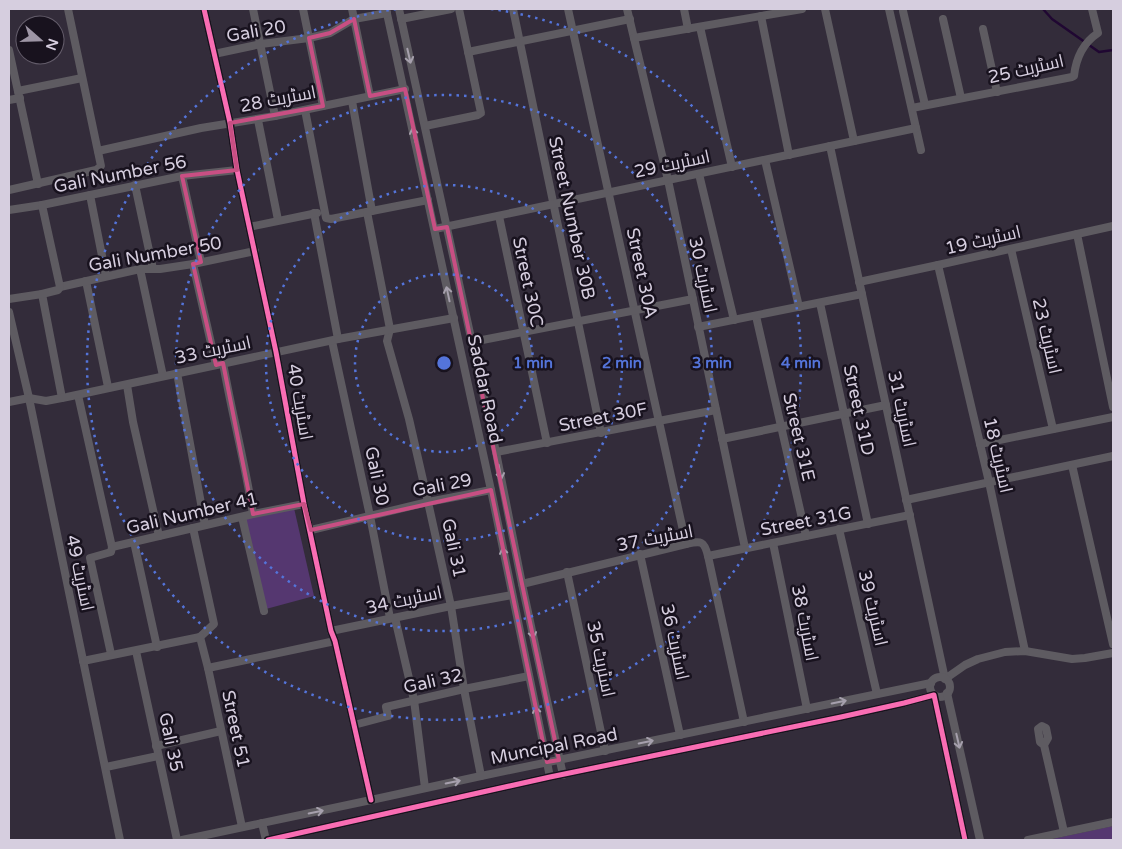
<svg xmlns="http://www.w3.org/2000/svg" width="1122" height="849" font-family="'Varela Round',Cairo,sans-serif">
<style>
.green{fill:#553770}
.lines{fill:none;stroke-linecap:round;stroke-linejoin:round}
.stream{stroke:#200732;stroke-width:2.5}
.minor{stroke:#5e5b61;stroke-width:8}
.cycleway-casing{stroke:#18121e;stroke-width:8}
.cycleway{stroke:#f96db3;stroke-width:5}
.oneway{stroke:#a6a0ad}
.marked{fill:none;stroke:#c84f83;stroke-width:4;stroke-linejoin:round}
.ring{fill:none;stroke:#5474da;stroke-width:2.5;stroke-dasharray:2.5 5}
.labels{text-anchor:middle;stroke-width:5;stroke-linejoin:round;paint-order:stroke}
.street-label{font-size:18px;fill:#d6cedf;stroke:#18121e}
.centre{fill:#5474da;stroke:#18121e;stroke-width:2.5}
.ring-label{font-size:15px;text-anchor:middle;font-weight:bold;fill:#5474da;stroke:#18121e;stroke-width:5;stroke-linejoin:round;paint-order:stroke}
</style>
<rect width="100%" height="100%" fill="#332c3a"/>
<g class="green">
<polygon points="294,508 314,596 266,609 245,518"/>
<polygon points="1113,826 1113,840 1047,840"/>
</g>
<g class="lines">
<polyline class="stream" points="1043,9 1052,19 1099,52 1113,50"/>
<g class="minor">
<polyline points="204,9 230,123 237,170 276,352 304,504 331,631 335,641 371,800"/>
<polyline points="253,9 275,116"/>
<polyline points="303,9 323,106"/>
<polyline points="352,9 370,96"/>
<polyline points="386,9 491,490 550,777"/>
<polyline points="399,9 496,452 522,584 563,775"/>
<polyline points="513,9 601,433"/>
<polyline points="568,9 686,544"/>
<polyline points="627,9 668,180 745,548"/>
<polyline points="684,9 688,29"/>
<polyline points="825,9 854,141"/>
<polyline points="889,9 921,150"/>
<polyline points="903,11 925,105"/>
<polyline points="761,16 789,155"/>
<polyline points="401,19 451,9"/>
<polyline points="943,19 961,98"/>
<polyline points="700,27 732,167"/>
<polyline points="983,29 997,92"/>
<polyline points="634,38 802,9"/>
<polyline points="9,50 38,184"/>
<polyline points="468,52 630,19"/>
<polyline points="214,54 261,44 309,38 330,33 354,19 387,13"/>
<polyline points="18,91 82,78"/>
<polyline points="9,100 20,98"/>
<polyline points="352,101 372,211"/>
<path d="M912,108L1072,77L1074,76C1076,58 1083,43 1098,33L1092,9"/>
<polyline points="305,110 326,218 331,219 428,200"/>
<polyline points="258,120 278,220"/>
<polyline points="425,126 478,115 481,113 459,9"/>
<polyline points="830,146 945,679 965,665 978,659 1005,652 1025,651 1072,659 1085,658 1113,653"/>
<polyline points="98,151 201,128 275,116 405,89"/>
<polyline points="765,160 799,307"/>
<polyline points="699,174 734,320"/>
<polyline points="182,176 201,262"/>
<polyline points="135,185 153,269"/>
<polyline points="9,190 96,170 101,166 68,9"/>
<polyline points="90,195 106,276"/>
<polyline points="9,210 42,205 182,176 237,170"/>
<polyline points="367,212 390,329 387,341 409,419 428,502 451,606 464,689 481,776"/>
<polyline points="314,213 338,339"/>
<polyline points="499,216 547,443"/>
<polyline points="249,227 317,213"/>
<polyline points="435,229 916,128"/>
<polyline points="1077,234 1113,407"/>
<polyline points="1011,249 1053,429"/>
<polyline points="193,264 216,365"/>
<polyline points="938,265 989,482 1025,651"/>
<polyline points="140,269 163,376"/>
<polyline points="86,281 108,387"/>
<polyline points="859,282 938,265 1113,226"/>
<polyline points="60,287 140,269 160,269 193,264 255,251"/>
<polyline points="42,294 62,398"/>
<polyline points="9,299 42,294 58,290 60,287 42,205"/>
<polyline points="820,303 868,524"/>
<polyline points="9,312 29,398 120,840"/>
<polyline points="756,316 806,536"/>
<polyline points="698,327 862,294"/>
<polyline points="332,341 370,516 390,618"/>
<polyline points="472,342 693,299"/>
<path d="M223,363C232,414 245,463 253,514"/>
<polyline points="177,373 205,525"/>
<polyline points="127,385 133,422 159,536"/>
<polyline points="78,395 112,547"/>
<polyline points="9,402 29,398 46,401 67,397 338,339 454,318"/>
<polyline points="722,439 886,405"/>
<polyline points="980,444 1113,417"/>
<polyline points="496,452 716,410"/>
<polyline points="1072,465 1113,644"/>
<polyline points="906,500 1113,456"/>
<polyline points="242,517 264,611"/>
<polyline points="193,528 214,624 200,637"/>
<polyline points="839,529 877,694"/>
<polyline points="311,530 428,502 491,490"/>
<polyline points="134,542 157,647"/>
<polyline points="773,543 807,709"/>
<polyline points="640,554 680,735"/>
<polyline points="708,556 910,515"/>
<polyline points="567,572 605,751"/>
<path d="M522,584L686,544C701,541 704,540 708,556L744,722"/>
<polyline points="395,618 414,700 425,788"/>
<polyline points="331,631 451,606 512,595"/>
<polyline points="200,637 208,668 242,827"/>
<polyline points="136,651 177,840"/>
<polyline points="111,654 90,558 111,552 112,547 253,514 304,504"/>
<polyline points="83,661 200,637"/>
<polyline points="208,668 335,641"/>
<circle cx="940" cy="687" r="10"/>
<polyline points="947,693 980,840"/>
<polyline points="354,725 388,716 386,707 464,689 529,676"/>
<polyline points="1044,745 1048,738 1046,728 1042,726 1038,729 1040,742 1044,745 1064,832"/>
<polyline points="156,746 221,731"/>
<polyline points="106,767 158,756"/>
<polyline points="262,823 266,840"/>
<polyline points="182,840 371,800 481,776 931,683"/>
<polyline points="268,840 550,777 841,717 904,703 934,695 965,840"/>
<polyline points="1028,840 1113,822"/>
</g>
<g class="cycleway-casing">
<g id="cycleway">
<polyline points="204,9 230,123 237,170 276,352 304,504 331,631 335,641 371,800"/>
<polyline points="268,840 550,777 841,717 904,703 934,695 965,840"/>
</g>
</g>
<use href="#cycleway" class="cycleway"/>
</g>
<defs><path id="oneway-shaft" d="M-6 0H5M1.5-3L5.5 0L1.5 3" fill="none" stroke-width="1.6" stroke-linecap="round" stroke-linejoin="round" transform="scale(1.25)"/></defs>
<g class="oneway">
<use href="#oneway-shaft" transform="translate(409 56) rotate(77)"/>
<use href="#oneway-shaft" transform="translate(414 135) rotate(-102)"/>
<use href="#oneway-shaft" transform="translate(448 294) rotate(-102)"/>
<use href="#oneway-shaft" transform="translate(500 472) rotate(79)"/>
<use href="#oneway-shaft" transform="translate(504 555) rotate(-101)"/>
<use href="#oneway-shaft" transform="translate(532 631) rotate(78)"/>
<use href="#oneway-shaft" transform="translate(839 702) rotate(-12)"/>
<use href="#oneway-shaft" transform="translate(537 714) rotate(-102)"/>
<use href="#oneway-shaft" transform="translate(958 741) rotate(77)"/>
<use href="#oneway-shaft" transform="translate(646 742) rotate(-12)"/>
<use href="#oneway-shaft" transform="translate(453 782) rotate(-12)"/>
<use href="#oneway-shaft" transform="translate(316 812) rotate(-12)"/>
</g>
<path class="marked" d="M354,19L370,96L405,89L435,229L447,227L559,760L547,762L491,490L311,530L304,504L253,514L223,363L216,365L193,264L201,262L182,176L237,170L230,123L323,106L309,38L330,33Z"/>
<g class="ring">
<circle cx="444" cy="363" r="89"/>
<circle cx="444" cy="363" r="178"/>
<circle cx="444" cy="363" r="268"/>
<path d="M491 9A357 357 0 1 1 397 9"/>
</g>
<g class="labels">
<g class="street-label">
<text transform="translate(256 31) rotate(-10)" y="6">Gali 20</text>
<text transform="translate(1026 69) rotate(-13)" y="6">اسٹریٹ 25</text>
<text transform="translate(278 99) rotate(-11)" y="6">اسٹریٹ 28</text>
<text transform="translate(672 164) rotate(-12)" y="6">اسٹریٹ 29</text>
<text transform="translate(120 174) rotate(-11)" y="6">Gali Number 56</text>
<text transform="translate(572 218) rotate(78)" y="6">Street Number 30B</text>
<text transform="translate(983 240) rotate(-13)" y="6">اسٹریٹ 19</text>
<text transform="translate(155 254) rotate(-10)" y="6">Gali Number 50</text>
<text transform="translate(642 273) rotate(78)" y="6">Street 30A</text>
<text transform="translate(703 275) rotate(78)" y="6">اسٹریٹ 30</text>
<text transform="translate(528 282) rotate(78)" y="6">Street 30C</text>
<text transform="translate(1047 336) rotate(77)" y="6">اسٹریٹ 23</text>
<text transform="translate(213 350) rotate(-12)" y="6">اسٹریٹ 33</text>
<text transform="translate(485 389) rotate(78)" y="6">Saddar Road</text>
<text transform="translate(300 402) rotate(80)" y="6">اسٹریٹ 40</text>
<text transform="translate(902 409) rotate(78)" y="6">اسٹریٹ 31</text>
<text transform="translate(859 410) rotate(78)" y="6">Street 31D</text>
<text transform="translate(603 417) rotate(-11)" y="6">Street 30F</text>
<text transform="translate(799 437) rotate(77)" y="6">Street 31E</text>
<text transform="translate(998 455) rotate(77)" y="6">اسٹریٹ 18</text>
<text transform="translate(377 476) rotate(78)" y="6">Gali 30</text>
<text transform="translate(442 485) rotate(-11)" y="6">Gali 29</text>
<text transform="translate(192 513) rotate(-13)" y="6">Gali Number 41</text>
<text transform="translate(806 521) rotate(-11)" y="6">Street 31G</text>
<text transform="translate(655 538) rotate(-11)" y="6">اسٹریٹ 37</text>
<text transform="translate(454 548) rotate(78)" y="6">Gali 31</text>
<text transform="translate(80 573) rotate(78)" y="6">اسٹریٹ 49</text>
<text transform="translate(404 600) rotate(-12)" y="6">اسٹریٹ 34</text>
<text transform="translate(873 608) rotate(77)" y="6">اسٹریٹ 39</text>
<text transform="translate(805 623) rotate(79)" y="6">اسٹریٹ 38</text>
<text transform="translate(675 642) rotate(78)" y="6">اسٹریٹ 36</text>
<text transform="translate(601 659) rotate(78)" y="6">اسٹریٹ 35</text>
<text transform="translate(433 681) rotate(-13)" y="6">Gali 32</text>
<text transform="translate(236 729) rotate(78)" y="6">Street 51</text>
<text transform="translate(171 742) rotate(78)" y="6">Gali 35</text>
<text transform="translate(554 746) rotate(-11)" y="6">Muncipal Road</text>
</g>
</g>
<circle cx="444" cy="363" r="8" class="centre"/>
<g class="ring-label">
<text x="533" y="368">1 min</text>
<text x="622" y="368">2 min</text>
<text x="712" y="368">3 min</text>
<text x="801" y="368">4 min</text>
</g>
<rect width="1122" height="849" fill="none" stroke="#d6cedf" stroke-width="20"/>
<g transform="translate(40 40) rotate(110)"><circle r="24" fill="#18121e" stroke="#645d6b"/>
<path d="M0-4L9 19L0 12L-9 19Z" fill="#9d95a5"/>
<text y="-8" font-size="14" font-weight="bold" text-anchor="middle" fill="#d6cedf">N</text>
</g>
</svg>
